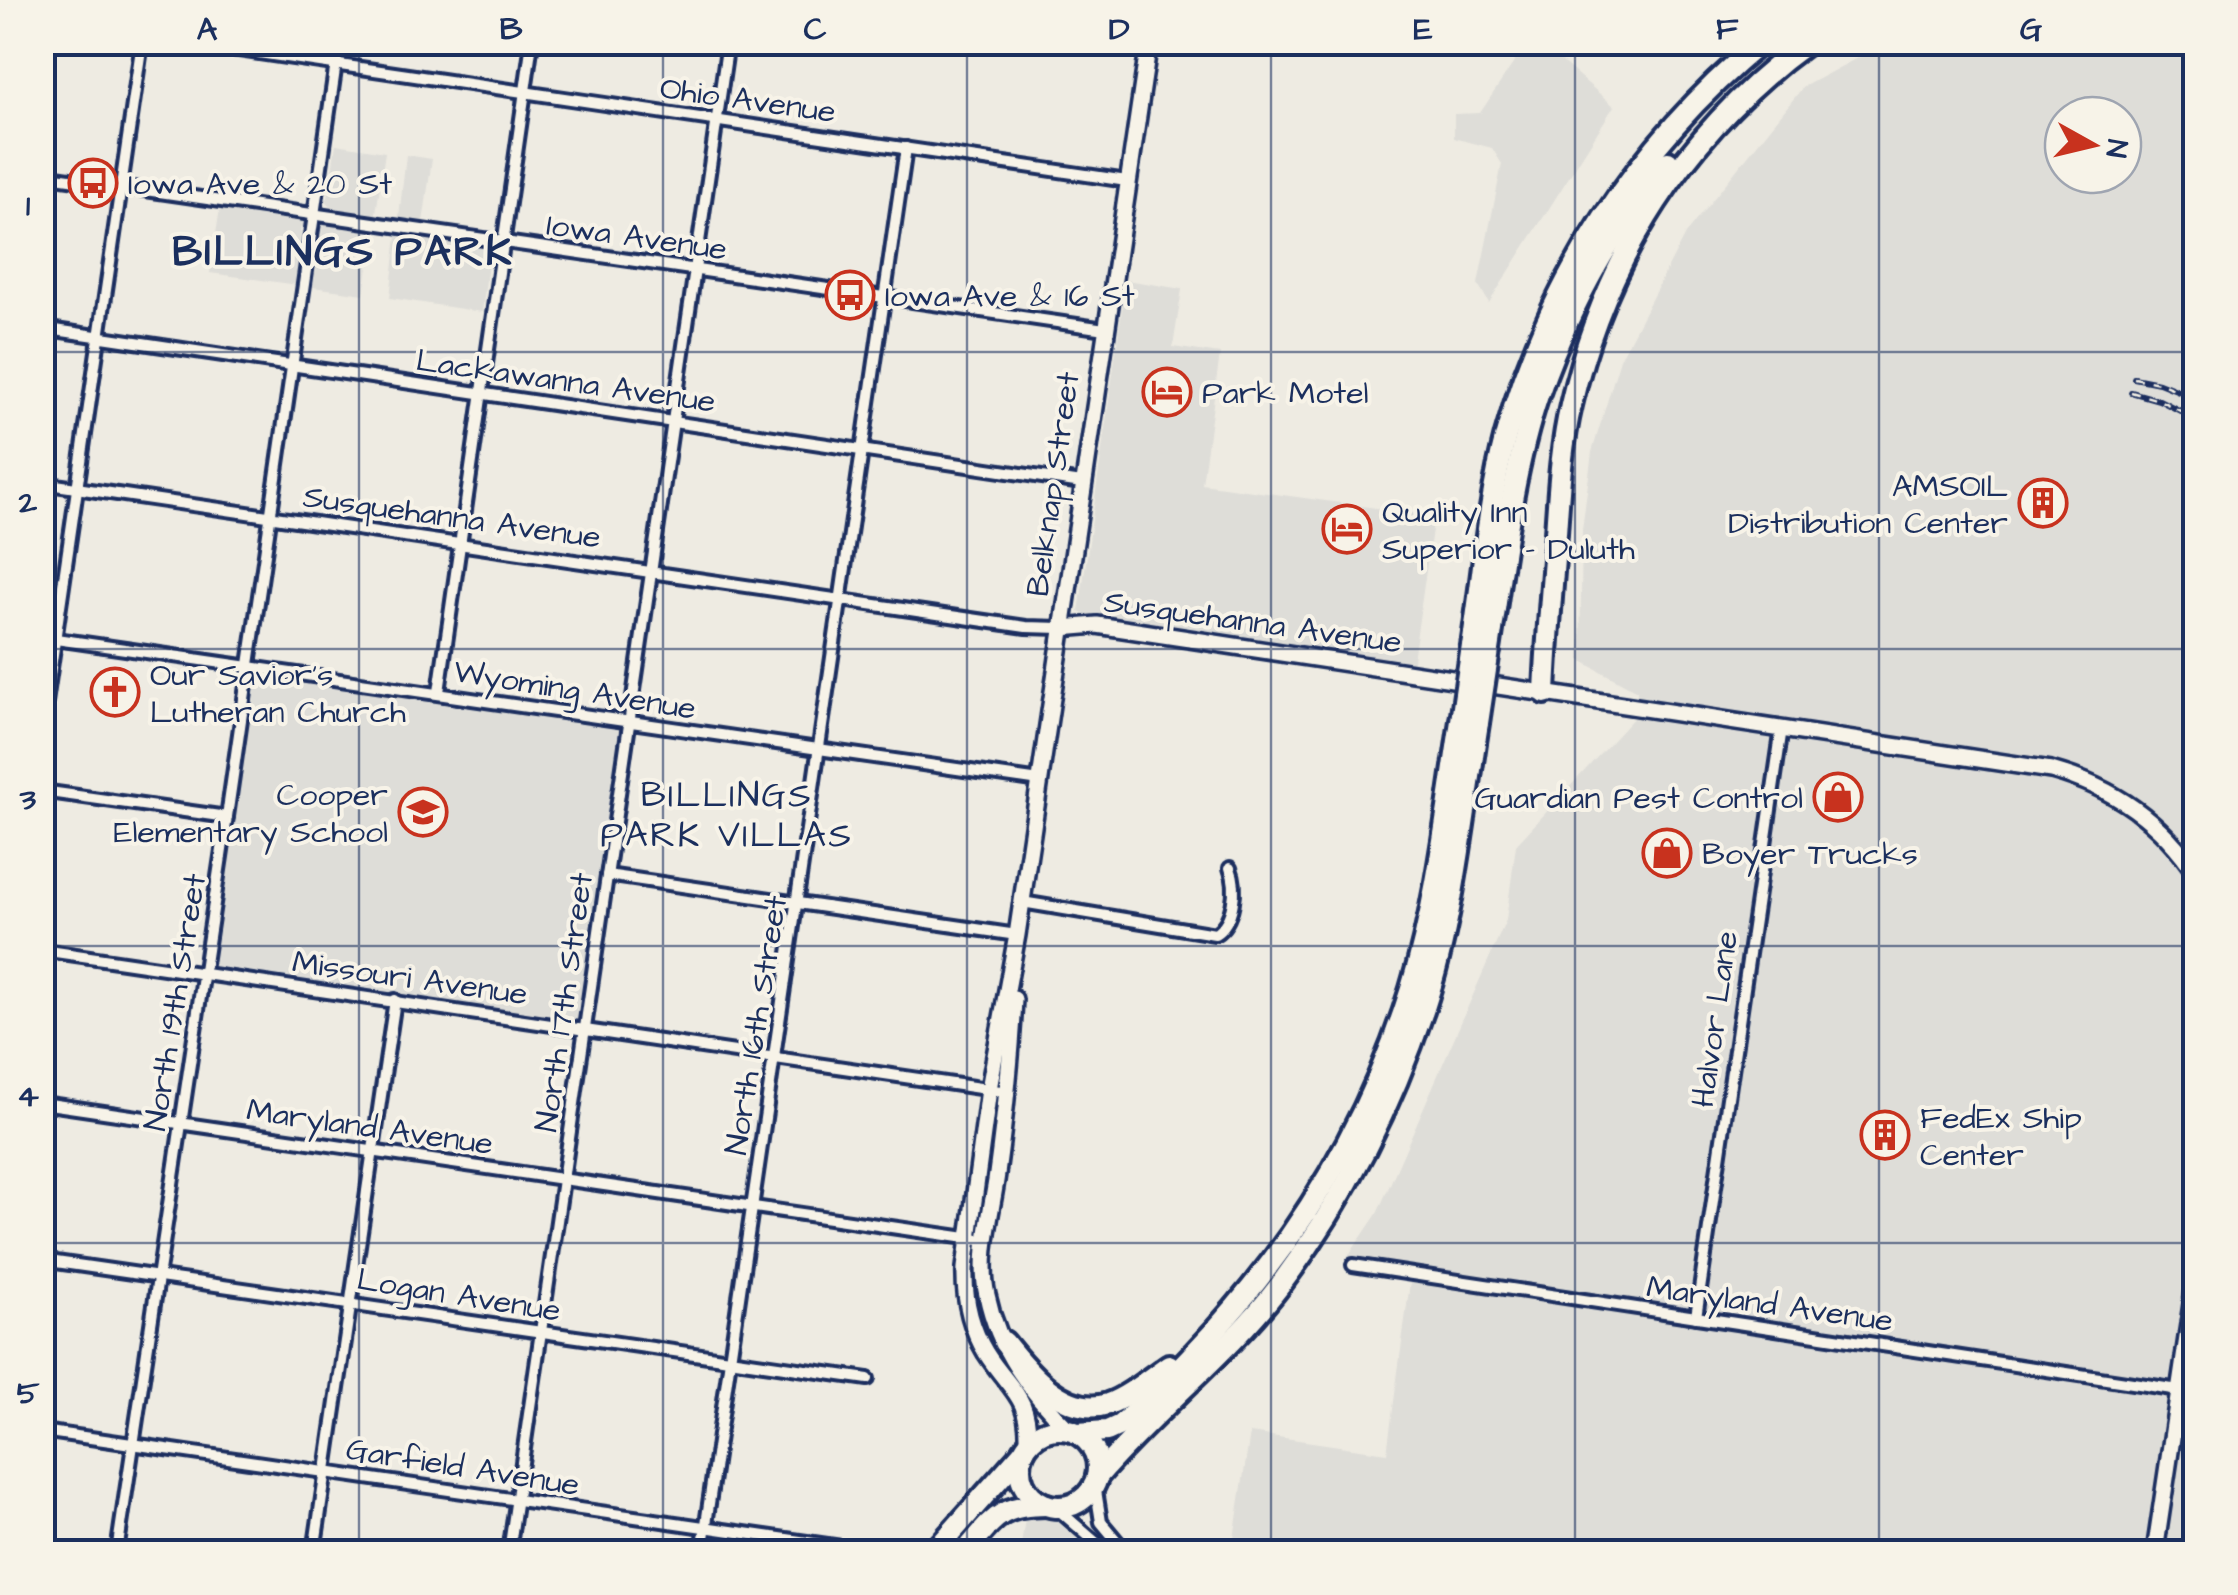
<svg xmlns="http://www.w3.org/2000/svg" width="2238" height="1595" font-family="'Architects Daughter',sans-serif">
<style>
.built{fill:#deddd8;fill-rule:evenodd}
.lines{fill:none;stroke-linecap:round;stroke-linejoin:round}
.street-casing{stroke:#1b2f5e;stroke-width:18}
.secondary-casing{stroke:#1b2f5e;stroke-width:22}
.highway-casing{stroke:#1b2f5e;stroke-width:28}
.street{stroke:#f7f3e8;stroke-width:10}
.secondary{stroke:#f7f3e8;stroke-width:15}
.highway{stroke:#f7f3e8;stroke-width:20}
.rail-casing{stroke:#1b2f5e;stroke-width:6}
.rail{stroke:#f7f3e8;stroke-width:2.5;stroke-dasharray:8;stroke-linecap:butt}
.highway-bridge-casing{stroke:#1b2f5e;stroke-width:28;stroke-linecap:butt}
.highway-bridge{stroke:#f7f3e8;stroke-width:20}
.grid{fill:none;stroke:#1b2f5e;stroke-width:2.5;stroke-opacity:0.55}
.labels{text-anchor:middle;stroke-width:8;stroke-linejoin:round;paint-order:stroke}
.street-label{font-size:32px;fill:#1b2f5e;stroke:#f7f3e8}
.poi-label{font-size:32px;fill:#1b2f5e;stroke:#f7f3e8;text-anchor:start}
.neighbourhood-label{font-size:35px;letter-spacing:2.5px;fill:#1b2f5e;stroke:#f7f3e8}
.district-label{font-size:42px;font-weight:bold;letter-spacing:2.5px;fill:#1b2f5e;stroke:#f7f3e8}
.neatline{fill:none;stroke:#1b2f5e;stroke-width:4}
.grid-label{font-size:32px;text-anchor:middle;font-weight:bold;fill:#1b2f5e}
</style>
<rect width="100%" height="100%" fill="#eeebe2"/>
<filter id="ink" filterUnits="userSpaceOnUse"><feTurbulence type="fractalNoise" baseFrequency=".01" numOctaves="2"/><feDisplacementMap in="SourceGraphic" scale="20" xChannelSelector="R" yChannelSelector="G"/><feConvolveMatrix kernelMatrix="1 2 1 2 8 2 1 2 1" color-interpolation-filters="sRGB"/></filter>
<g filter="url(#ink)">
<g class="built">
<path d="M1887,42L2195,43V855L2162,818L2132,795L2076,769L2035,757L1637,698V691L1580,660L1582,530L1592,452L1620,359L1686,233L1803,87ZM2063,115H2123V175H2063Z"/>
<polygon points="1527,43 1540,43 1614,106 1489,303 1478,284 1502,164 1492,148 1454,138 1454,114 1480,113"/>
<polygon points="336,144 385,152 364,294 210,273 220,208 298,219 305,222 306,227 301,227 300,232 322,235 320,224 330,223 332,207 324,198 328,198"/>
<polygon points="406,155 432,159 421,237 489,248 496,254 489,255 482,312 390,298"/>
<polygon points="1126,280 1182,289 1173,347 1220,354 1202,484 1434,516 1412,667 1090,617 1079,612"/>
<polygon points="249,666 629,724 585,1028 202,973"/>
<polygon points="1637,714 2050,776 2091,791 2135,818 2157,835 2189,876 2195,889 2196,1236 2149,1552 1232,1552 1250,1433 1387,1453 1412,1268 1347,1258 1377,1214 1506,920 1516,845"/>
<polygon points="2195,1326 2195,1552 2162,1552"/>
<polygon points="1026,1512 1046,1513 1060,1519 1100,1552 1020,1552"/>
</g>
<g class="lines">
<g class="street-casing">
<g id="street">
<polyline points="184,42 1127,181"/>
<polyline points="42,175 1105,329"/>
<polyline points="42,328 1082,483"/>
<polyline points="42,483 1026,627 1061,628"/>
<polyline points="42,637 1040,781"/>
<polyline points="439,692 532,42"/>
<polyline points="42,730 142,42"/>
<polyline points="42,791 227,817"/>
<polyline points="607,875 1017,935"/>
<path d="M1022,902L1215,934C1234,922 1238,888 1230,868"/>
<polyline points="42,950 1007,1092"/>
<polyline points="42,1103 987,1241"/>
<polyline points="42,1260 868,1379"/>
<polyline points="1353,1265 2179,1390"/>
<polyline points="1696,1317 1782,728"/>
<polyline points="42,1431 876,1552"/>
<polyline points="1095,1484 1101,1522 1126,1552"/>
<polyline points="1054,1506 1107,1552"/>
<polyline points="117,1552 229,803 339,42"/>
<polyline points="314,1552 395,1000"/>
<polyline points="509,1552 728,42"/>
<polyline points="702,1552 906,148"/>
</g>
</g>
<g class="secondary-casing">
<g id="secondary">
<path d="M1061,628L1097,625L2051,770C2113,787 2161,820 2196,874"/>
<path d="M1014,999C1011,1057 1005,1115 997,1174C992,1212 978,1257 987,1295C998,1349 1030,1392 1069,1430"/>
<path d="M1028,1444C1030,1395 1010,1391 986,1353C971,1328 964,1298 965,1268L989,1089L1017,935L1149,42"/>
<polyline points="2155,1552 2196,1277"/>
</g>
</g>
<g class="highway-casing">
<g id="highway">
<path d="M1472,646C1483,577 1488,503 1506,435C1548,281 1638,144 1761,42"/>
<path d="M1489,650C1502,565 1511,476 1538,395C1567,311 1611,230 1668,162"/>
<path d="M1545,693C1547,640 1552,587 1556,533C1559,490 1561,447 1571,405C1604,259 1686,130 1808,42"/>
<path d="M1004,1342C1027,1371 1065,1418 1108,1404C1130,1396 1150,1378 1169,1365"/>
<circle cx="1059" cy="1468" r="39"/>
<path d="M1078,1433L1107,1431L1120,1425C1147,1403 1172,1376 1196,1351C1295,1247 1368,1127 1411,989C1437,903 1447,810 1461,721"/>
<path d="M1097,1477C1155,1409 1227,1355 1281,1284C1344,1200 1391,1107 1424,1008C1454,917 1463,817 1478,723"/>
<polyline points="934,1552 1023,1452"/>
<path d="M965,1552C994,1519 999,1505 1046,1505"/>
</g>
</g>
<use href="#street" class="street"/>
<use href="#secondary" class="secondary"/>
<use href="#highway" class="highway"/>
<g class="rail-casing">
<g id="rail">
<polyline points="2134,378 2159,383 2196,398"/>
<polyline points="2131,392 2159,400 2196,419"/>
<polyline points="1056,1552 1056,1550"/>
</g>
</g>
<use href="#rail" class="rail"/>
<g class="highway-bridge-casing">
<g id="highway-bridge">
<polyline points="1461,721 1472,646"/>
<polyline points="1478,723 1489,650"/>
</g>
</g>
<use href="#highway-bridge" class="highway-bridge"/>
</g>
</g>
<path class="grid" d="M359,42V1552M663,42V1552M967,42V1552M1271,42V1552M1575,42V1552M1879,42V1552M42,352H2196M42,649H2196M42,946H2196M42,1243H2196"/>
<defs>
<g id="bus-ring" transform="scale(2.5)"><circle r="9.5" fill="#f7f3e8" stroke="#c8321e" stroke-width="1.5"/><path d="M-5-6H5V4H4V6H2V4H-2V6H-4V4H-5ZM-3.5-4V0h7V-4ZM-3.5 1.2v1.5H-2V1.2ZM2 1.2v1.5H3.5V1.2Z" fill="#c8321e"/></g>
<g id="hotel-ring" transform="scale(2.5)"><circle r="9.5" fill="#f7f3e8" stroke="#c8321e" stroke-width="1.5"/><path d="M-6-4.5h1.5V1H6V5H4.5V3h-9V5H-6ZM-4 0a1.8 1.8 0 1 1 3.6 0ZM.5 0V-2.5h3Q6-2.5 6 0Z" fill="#c8321e"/></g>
<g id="building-ring" transform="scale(2.5)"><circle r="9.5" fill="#f7f3e8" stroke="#c8321e" stroke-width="1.5"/><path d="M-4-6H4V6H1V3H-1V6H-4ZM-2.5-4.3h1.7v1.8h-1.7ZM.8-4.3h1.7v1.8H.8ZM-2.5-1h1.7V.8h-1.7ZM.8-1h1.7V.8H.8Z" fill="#c8321e"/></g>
<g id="church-ring" transform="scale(2.5)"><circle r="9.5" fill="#f7f3e8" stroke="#c8321e" stroke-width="1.5"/><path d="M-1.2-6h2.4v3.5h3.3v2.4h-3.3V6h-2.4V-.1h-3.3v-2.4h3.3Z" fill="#c8321e"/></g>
<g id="shop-ring" transform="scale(2.5)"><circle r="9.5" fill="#f7f3e8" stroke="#c8321e" stroke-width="1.5"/><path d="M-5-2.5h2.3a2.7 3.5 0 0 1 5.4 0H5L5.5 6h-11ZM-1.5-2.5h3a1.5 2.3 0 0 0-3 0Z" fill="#c8321e"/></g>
<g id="school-ring" transform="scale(2.5)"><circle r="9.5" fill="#f7f3e8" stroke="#c8321e" stroke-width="1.5"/><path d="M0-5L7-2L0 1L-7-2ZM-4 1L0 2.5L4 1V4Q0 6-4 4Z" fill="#c8321e"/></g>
</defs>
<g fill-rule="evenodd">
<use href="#bus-ring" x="93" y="183"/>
<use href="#bus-ring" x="850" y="295"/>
<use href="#hotel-ring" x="1167" y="392"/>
<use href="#building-ring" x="2043" y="503"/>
<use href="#hotel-ring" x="1347" y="529"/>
<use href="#church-ring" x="115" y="692"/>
<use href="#shop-ring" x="1838" y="797"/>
<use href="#school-ring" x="423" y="812"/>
<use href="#shop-ring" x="1667" y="853"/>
<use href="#building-ring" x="1885" y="1135"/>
</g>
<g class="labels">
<g class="street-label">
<text transform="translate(748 99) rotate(8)" y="11">Ohio Avenue</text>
<text transform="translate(637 236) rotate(8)" y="11">Iowa Avenue</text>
<text transform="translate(566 380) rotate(8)" y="11">Lackawanna Avenue</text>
<text transform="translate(1052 484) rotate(-82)" y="11">Belknap Street</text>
<text transform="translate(452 516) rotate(8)" y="11">Susquehanna Avenue</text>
<text transform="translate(1253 621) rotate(8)" y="11">Susquehanna Avenue</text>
<text transform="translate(575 689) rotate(9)" y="11">Wyoming Avenue</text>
<text transform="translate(410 977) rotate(8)" y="11">Missouri Avenue</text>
<text transform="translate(174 1002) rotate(-81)" y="11">North 19th Street</text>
<text transform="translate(563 1002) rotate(-82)" y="11">North 17th Street</text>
<text transform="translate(1714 1019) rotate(-82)" y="11">Halvor Lane</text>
<text transform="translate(755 1025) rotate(-81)" y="11">North 16th Street</text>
<text transform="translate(370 1126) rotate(8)" y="11">Maryland Avenue</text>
<text transform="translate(459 1294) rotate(9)" y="11">Logan Avenue</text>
<text transform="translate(1770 1303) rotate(8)" y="11">Maryland Avenue</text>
<text transform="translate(463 1466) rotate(9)" y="11">Garfield Avenue</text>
</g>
<g class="poi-label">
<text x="128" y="194">Iowa Ave &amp; 20 St</text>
<text x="885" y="306">Iowa Ave &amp; 16 St</text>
<text x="1202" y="403">Park Motel</text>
<text x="2008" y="496" text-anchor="end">AMSOIL<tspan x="2008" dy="37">Distribution Center</tspan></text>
<text x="1382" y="522">Quality Inn<tspan x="1382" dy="37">Superior - Duluth</tspan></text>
<text x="150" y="685">Our Savior's<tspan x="150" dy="37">Lutheran Church</tspan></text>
<text x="388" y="805" text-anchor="end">Cooper<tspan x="388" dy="37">Elementary School</tspan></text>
<text x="1803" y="808" text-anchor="end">Guardian Pest Control</text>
<text x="1702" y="864">Boyer Trucks</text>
<text x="1920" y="1128">FedEx Ship<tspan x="1920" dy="37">Center</tspan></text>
</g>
<g class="neighbourhood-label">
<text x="727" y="806">BILLINGS<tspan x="727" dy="40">PARK VILLAS</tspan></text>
</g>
<g class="district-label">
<text x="343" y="265">BILLINGS PARK</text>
</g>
</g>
<rect width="2238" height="1595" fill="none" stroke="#f7f3e8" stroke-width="110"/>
<g transform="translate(2093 145) rotate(98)"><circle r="48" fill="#f7f3e8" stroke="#9fa5b1" stroke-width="2.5"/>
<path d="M0-8L18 38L0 25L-18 38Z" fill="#c8321e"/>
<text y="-15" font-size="28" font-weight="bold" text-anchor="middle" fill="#1b2f5e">N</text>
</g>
<rect x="55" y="55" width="2128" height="1485" class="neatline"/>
<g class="grid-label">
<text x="207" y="39">A</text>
<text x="511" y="39">B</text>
<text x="815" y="39">C</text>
<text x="1119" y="39">D</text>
<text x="1423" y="39">E</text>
<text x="1727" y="39">F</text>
<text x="2031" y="39">G</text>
<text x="28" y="215">1</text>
<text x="28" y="512">2</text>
<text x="28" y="809">3</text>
<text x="28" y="1106">4</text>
<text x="28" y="1403">5</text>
</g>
</svg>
